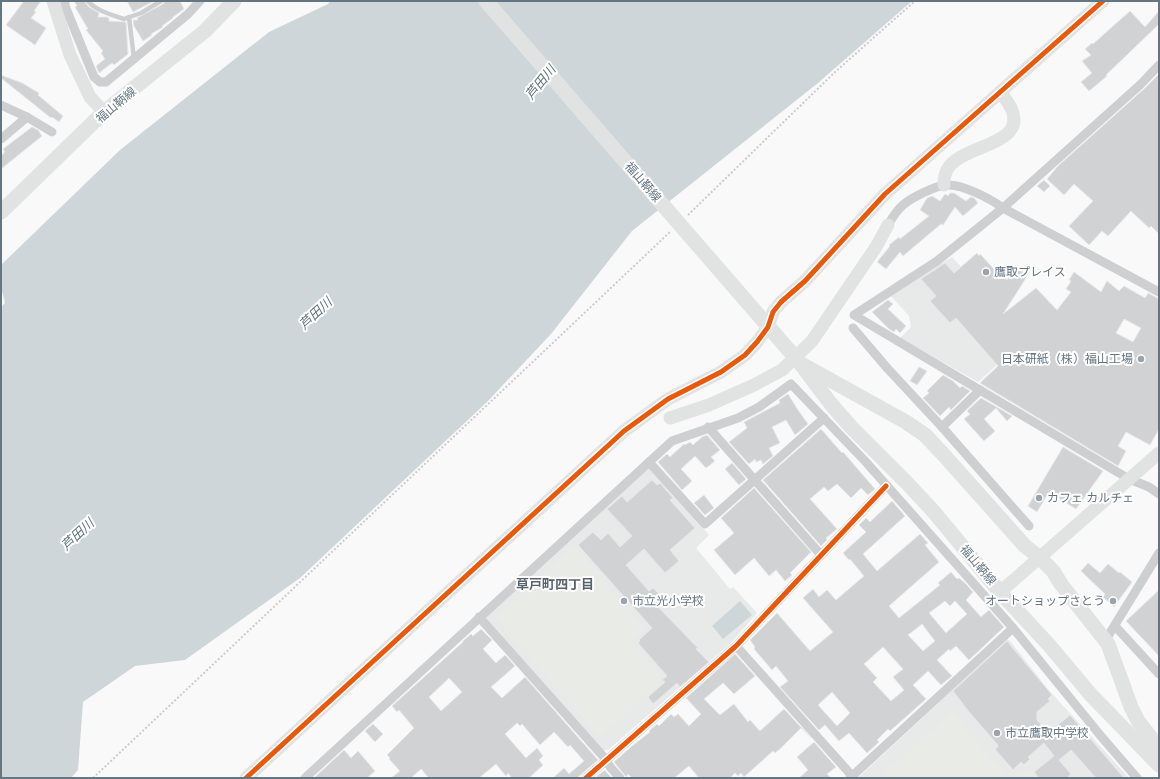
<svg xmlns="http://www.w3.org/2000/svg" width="1160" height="779" font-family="Quicksand,'Noto Sans JP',sans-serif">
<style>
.built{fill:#e8e9e9}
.green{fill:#e8ebe6}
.water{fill:#ced6d9}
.building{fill:#d0d2d3;stroke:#e8e8e8;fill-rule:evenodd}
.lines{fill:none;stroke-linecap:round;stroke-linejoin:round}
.path{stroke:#cbcccd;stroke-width:2;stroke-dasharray:2 2;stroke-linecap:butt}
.lane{stroke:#cecfd0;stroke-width:4.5}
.street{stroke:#cecfd0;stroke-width:9}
.secondary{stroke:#e1e2e2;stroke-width:13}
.primary{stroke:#e1e2e2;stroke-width:15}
.cycleway-casing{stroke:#fff;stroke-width:8}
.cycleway{stroke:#e8590c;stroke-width:5}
.poi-dot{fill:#99a4ac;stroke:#fff;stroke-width:1.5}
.labels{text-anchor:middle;stroke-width:4;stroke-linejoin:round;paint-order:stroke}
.street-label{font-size:12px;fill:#657683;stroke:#fff}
.poi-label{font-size:12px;fill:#657683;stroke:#fff;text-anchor:start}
.water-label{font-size:13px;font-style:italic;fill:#60757c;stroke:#fff}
.neighbourhood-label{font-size:13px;font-weight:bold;fill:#57646e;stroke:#fff}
</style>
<rect width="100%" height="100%" fill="#f9f9f9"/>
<g class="built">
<polygon points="952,257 987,294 1021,343 978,382 900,338 911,327 909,316 890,295"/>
<polygon points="649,466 709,535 696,548 730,589 733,587 757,613 731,643 608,750 601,750 487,622 486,615"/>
<polygon points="1007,639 1010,641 1047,688 1129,778 860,778 859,777"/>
</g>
<g class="green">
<polygon points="575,545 646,629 632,641 661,675 660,684 599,737 496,617"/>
<polygon points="952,711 1008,778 882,778 880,776"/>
<polygon points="1027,770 1035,778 1009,778 1017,771 1020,775"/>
</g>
<g class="water">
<polygon points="330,1 912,1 818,83 632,231 551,334 488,401 300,578 185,660 135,666 83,702 78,770 71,778 1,778 1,307 5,303 1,287 1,265 120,150 269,32 328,4"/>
<polygon points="740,601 752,615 723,639 712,626"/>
</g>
<g class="building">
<polygon points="24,1 41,1 34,11 36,12 31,18 46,28 35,45 6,25"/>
<polygon points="74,1 84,1 89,7 99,13 98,17 107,17 109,18 109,21 126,22 128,54 114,65 112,63 99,73 96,66 105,59 101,53 103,51 86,30 88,29 75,7 77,6"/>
<polygon points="127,1 154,1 133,12"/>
<polygon points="165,1 180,1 184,9 173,17 173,18 162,26 163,27 151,34 152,35 143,41 134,26 133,20 138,20 137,18 163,4"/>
<polygon points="1130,11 1145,27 1159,11 1159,24 1106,75 1107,76 1089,91 1081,82 1092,73 1082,61 1091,55 1085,49 1092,43 1093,44"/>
<polygon points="1159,74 1159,234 1151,226 1149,228 1131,211 1108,236 1102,231 1089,245 1069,226 1093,201 1074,184 1064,195 1047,179 1058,166 1145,88"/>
<polygon points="1,75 22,83 39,93 38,95 63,116 59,122 52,117 51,118 1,78"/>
<polygon points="32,127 38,130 42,136 1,169 1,156 5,152 3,149"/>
<polygon points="1044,180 1050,186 1044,192 1037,186"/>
<polygon points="950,193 954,193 966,201 971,197 974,198 978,203 963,216 955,207 943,225 941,224 903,256 900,252 886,269 877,262 890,246 889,245 899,237 900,239 929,216 920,210 927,198 932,196 940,201 945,194 948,196"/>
<path d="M977,253L979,256L980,254L994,269L996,268L1007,280L1015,267L1028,275L1003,314L1036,288L1057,310L1071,292L1066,289L1071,281L1069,280L1074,272L1101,292L1107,281L1119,291L1124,286L1145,298L1148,293L1159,299V429L1150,445L1126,432L1118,446L1126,451L1118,466L980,383L998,366L956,318L950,323L930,301L936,296L921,279L945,263L954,273ZM1124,319L1141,328L1133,342L1116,333Z"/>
<polygon points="888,300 893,304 888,309 906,326 900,333 896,329 894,332 889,329 872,312"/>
<polygon points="919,367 927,371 917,385 910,381"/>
<polygon points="943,375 953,381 960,388 962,386 970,391 951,410 949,407 940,416 923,398 929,393 927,391"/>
<polygon points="788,394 798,410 808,424 795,435 786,420 772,427 780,443 769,448 773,456 763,464 761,460 756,462 755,459 749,464 729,442 747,428 744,422 780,403 779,400"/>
<polygon points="981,398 1012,416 1007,421 996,408 984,419 995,431 984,441 964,419 970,414 967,411"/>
<polygon points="821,429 842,453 843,452 875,489 868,495 861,488 851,498 837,484 828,491 824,487 810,499 837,529 826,538 827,540 821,546 763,480"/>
<polygon points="707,435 720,450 711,457 715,461 706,468 695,456 681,469 692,481 682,490 658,462 667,454 670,457 684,444 685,445 690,442 693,445 702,437"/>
<polygon points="1063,447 1103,471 1076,509 1049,492 1037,512 1028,506"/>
<polygon points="732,463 746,479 739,485 725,469"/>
<polygon points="652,480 657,485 660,483 673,498 670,500 695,528 670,550 679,561 665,573 644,549 626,565 649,591 653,588 660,595 654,601 658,605 657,606 698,648 696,649 709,662 680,687 677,683 653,704 648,697 665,682 662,680 667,676 638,643 640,641 639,640 652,628 578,545 593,532 601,540 608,533 620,547 632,536 607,509 622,496 627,502"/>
<polygon points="754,488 811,552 790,573 792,575 785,581 776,570 769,576 754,558 735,575 714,550 734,533 721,518"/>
<polygon points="704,495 714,508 705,515 694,503"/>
<path d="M892,501L905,516L863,554L877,571L920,534L928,543L925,545L939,562L889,606L899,618L940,585L938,583L951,572L957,579L959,578L966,584L973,592L966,600L981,617L989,610L1004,627L969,660L956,646L950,651L949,649L937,660L952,676L941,685L928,671L913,685L926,699L890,731L888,729L877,740L879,742L867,753L849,733L839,741L825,725L819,730L780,687L788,681L776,666L772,670L754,649L755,647L750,640L777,613L810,651L833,632L803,598L813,589L819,597L827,590L836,600L864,576L850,559L849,560L843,553L866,532L859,525L866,518L870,522ZM945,601L950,606L955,601L967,614L946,633L929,613ZM922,624L935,641L923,651L908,635ZM883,647L903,669L893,677L904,690L891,701L873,682L877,678L864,664ZM832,692L850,713L837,726L818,705Z"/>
<polygon points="1088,563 1100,573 1108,564 1119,573 1120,572 1132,582 1114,607 1103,597 1105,594 1081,571"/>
<polygon points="1159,590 1159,656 1126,621"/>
<path d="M481,629L492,640L483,649L496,663L505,655L515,666L491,687L502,698L525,677L598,760L577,778H553L564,768L569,774L584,761L570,745L568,747L554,732L540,745L522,724L520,726L517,723L505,734L526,758L537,748L543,756L539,760L543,765L529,778H512L508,773L506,776L496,764L479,778H429L421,769L411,778H391L400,771L389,759L390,758L387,755L414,728L399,710L397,712L392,706L463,642V641L471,634L473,636ZM449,678L462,692L441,711L429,697Z"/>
<polygon points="1007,641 1052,695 1048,699 1050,701 1037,712 1037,720 1048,733 1070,715 1124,778 1096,778 1071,750 1059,760 1071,774 1067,778 1039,778 1034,772 1054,756 1044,743 1028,757 1030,759 1024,765 1021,762 1013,770 995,749 998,747 997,744 969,712 953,691"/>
<polygon points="735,654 755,676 734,694 723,683 704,699 720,715 734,704 748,722 750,720 760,731 784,709 811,738 801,728 781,748 775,753 773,751 744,777 741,773 738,776 735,773 730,778 699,778 689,766 674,778 632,778 628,774 626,777 614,762 632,746 650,732 649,731 657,724 659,726 671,714 674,717 678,714 689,726 701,714 686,698"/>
<polygon points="373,724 383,734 375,742 365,731"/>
<polygon points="814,742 836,767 827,774 831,778 799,778 808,770 797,757"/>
<polygon points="344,750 351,758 358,751 375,771 367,778 314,778"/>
<polygon points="605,770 606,772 612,778 598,778 597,776"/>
</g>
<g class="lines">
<g class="path">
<polyline points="688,215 835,72 915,1"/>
<polyline points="93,778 670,232"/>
</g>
<g class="lane">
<path d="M88,1C96,11 113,15 124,19L141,13L161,1"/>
<polyline points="129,17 134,59"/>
</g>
<g class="street">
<polyline points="65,1 65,6 94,77 100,82 106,82 188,14 200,1"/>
<polyline points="1159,65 1141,84 1003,208 937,261 854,315 1129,479 1149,487 1159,494"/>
<polyline points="1,105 27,117 52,132"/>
<polyline points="1,139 27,117"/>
<path d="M888,225C892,218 897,210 903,205C911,198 936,185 947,185C962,184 991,199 1003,208L1159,292"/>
<polyline points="853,328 888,369 942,427 1029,526"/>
<polyline points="708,427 821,555"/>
<polyline points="942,427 980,390"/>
<polyline points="649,462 705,524 824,418"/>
<polyline points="479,617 602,755 611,768 620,778"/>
<polyline points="1115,626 1159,674"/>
<polyline points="1105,641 1159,553"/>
<polyline points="736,646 854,778"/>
<polyline points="305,778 672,441 738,418 759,407 791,384 865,461 1013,628 1100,735 1137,778"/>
<polyline points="586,778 736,646 886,486"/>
<polyline points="850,778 1013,628"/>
</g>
<g class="secondary">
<polyline points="53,1 70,55 90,97 104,112"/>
<path d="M944,185C944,180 944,175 947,170C960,144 1026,147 1012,110C1009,103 1004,97 1000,92"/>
<polyline points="670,418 709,405 754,385 782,370 812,341 876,247 888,225"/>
<polyline points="1000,592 1159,453"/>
<polyline points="246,778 624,431 668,399 721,372 745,355 757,342 768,327 773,312 781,302 805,281 885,194 1103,1"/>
</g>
<g class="primary">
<polyline points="486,1 800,363 831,404 851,427 907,483 934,512 1000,592 1049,645 1091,695 1159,765"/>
<polyline points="1,212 104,112 205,31 234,1"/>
<polyline points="805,366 906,422 925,435 942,453 1025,546 1040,558 1053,571 1061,584 1108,644 1131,707 1138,721 1159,748"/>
</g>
<g class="cycleway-casing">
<g id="cycleway">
<polyline points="246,778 624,431 668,399 721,372 745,355 757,342 768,327 773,312 781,302 805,281 885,194 1103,1"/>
<polyline points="586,778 736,646 886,486"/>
</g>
</g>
<use href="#cycleway" class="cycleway"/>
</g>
<g class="poi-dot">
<circle cx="986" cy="272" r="4"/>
<circle cx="1141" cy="359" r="4"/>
<circle cx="1039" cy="498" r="4"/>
<circle cx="624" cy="601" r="4"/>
<circle cx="1113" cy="601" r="4"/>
<circle cx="997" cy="733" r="4"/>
</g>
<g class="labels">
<g class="street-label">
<text transform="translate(116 105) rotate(-40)" y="4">福山鞆線</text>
<text transform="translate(643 182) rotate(49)" y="4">福山鞆線</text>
<text transform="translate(978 565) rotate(50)" y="4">福山鞆線</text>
</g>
<g class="poi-label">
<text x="994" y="276">鷹取プレイス</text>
<text x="1133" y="363" text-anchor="end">日本研紙（株）福山工場</text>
<text x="1047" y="502">カフェ カルチェ</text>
<text x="632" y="605">市立光小学校</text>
<text x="1105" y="605" text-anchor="end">オートショップさとう</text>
<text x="1005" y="737">市立鷹取中学校</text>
</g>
<g class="water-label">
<text transform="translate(540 82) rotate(-51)" y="5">芦田川</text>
<text transform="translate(315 313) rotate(-43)" y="5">芦田川</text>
<text transform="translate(77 534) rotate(-43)" y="5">芦田川</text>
</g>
<g class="neighbourhood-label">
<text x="555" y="589">草戸町四丁目</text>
</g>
</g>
<rect width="1160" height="779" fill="none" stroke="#657683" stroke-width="4"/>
</svg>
